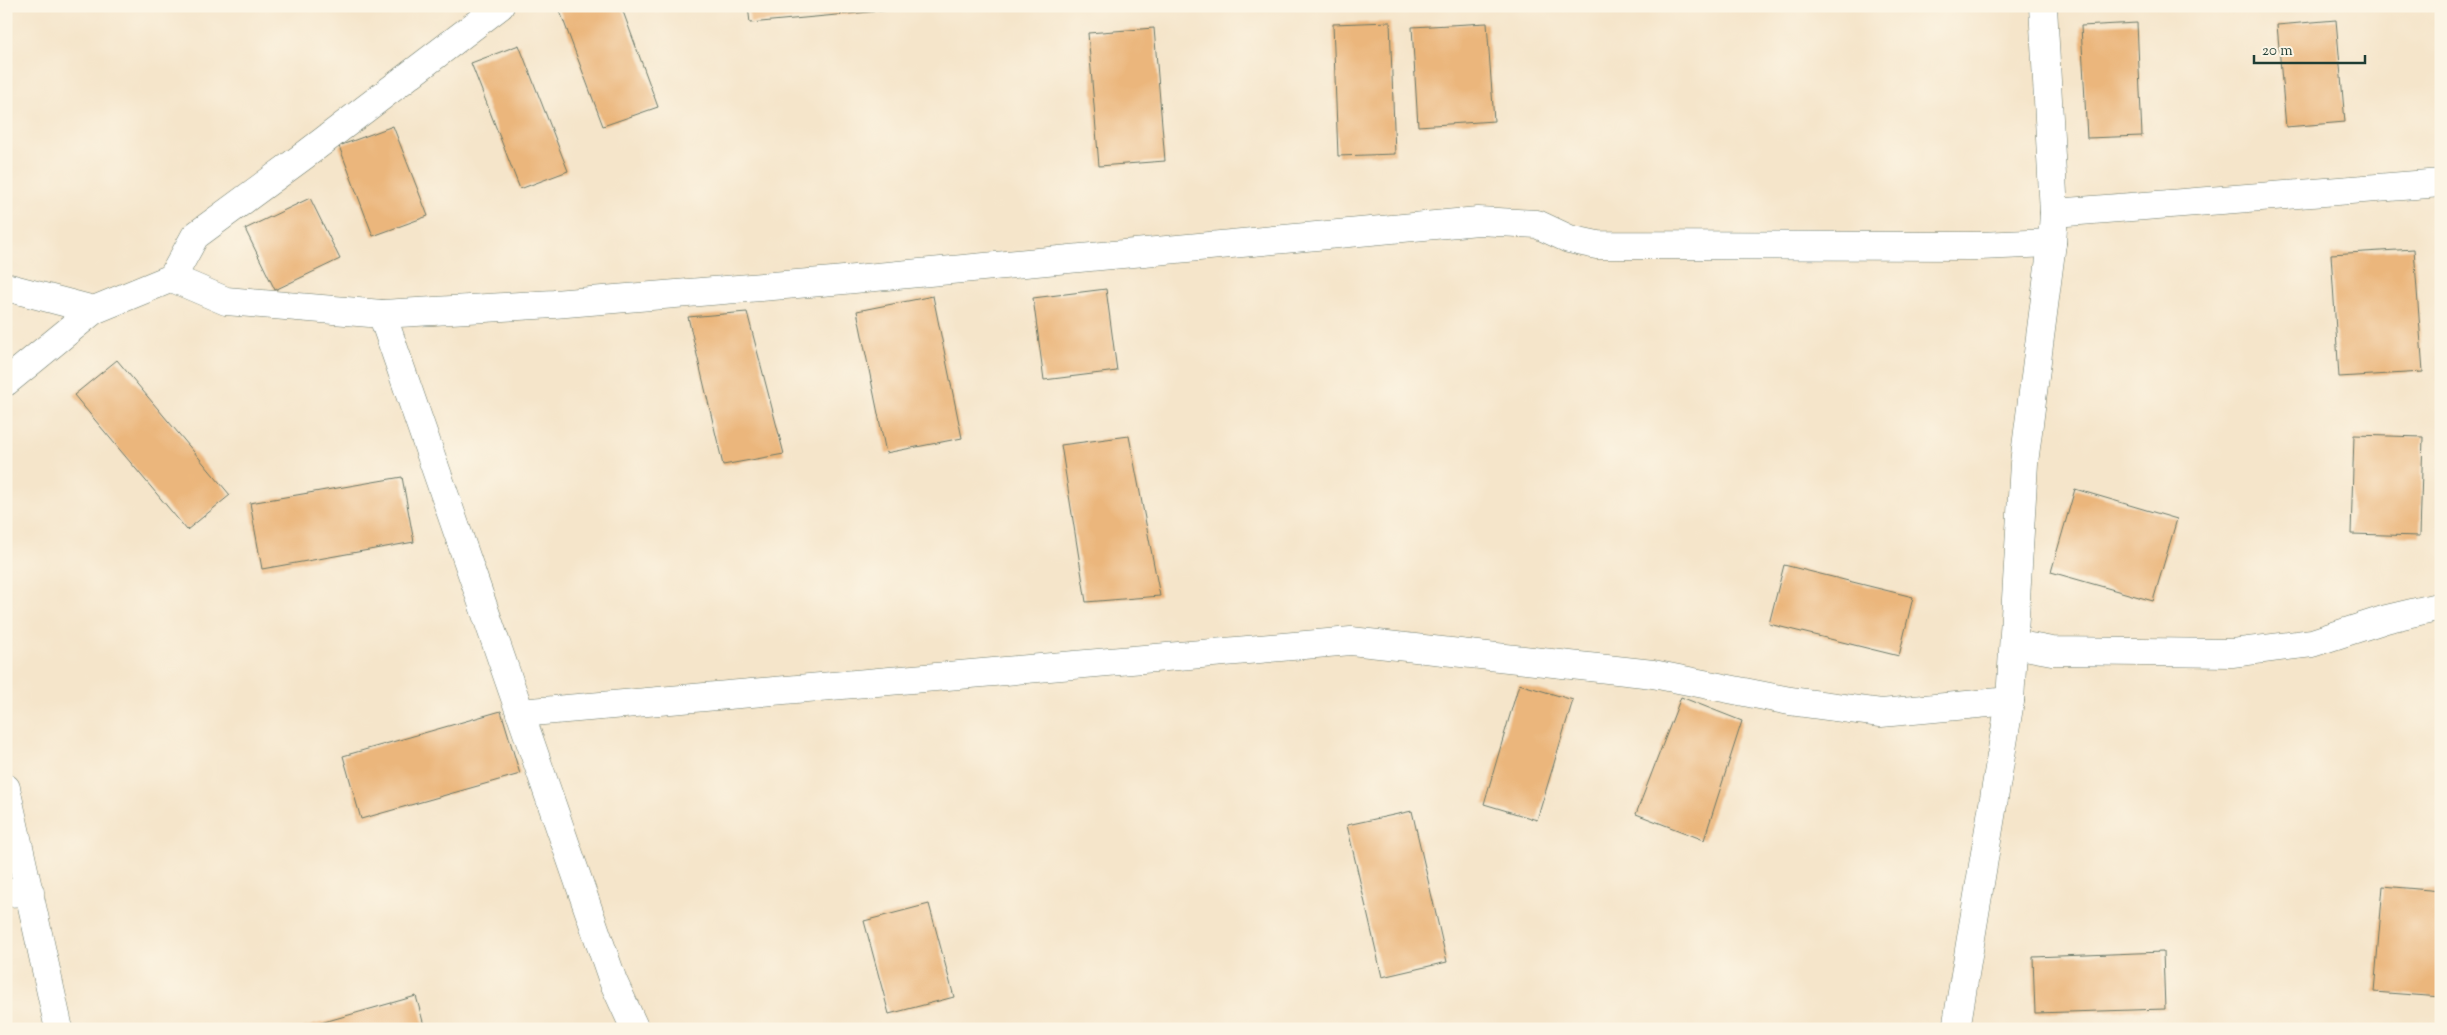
<svg xmlns="http://www.w3.org/2000/svg" width="2447" height="1035" font-family="'Sorts Mill Goudy',serif">
<style>
.building{fill:#ebb67c}
.lines{fill:none;stroke-linecap:round;stroke-linejoin:round}
.minor-casing{stroke:#6a7868;stroke-width:29}
.minor{stroke:#fff;stroke-width:28}
</style>
<rect width="100%" height="100%" fill="#fcf5e5"/>
<filter id="ink" filterUnits="userSpaceOnUse"><feTurbulence type="fractalNoise" baseFrequency=".02" numOctaves="2"/><feDisplacementMap in="SourceGraphic" scale="10" xChannelSelector="R" yChannelSelector="G"/><feConvolveMatrix kernelMatrix="1 2 1 2 8 2 1 2 1" color-interpolation-filters="sRGB"/></filter>
<filter id="wash" filterUnits="userSpaceOnUse"><feTurbulence type="fractalNoise" baseFrequency=".0096" numOctaves="4" result="noise"/><feDisplacementMap in="SourceGraphic" scale="20" xChannelSelector="R" yChannelSelector="G"/><feGaussianBlur stdDeviation="1.12" result="paint"/><feColorMatrix in="noise" values="0 0 0 0 0 0 0 0 0 0 0 0 0 0 0 0 0 1.4 0 .05"/><feComposite in="paint" operator="in"/></filter>
<g filter="url(#wash)">
<rect width="100%" height="100%" fill="#f5e5ca"/>
<g id="blocks">
<g class="building">
<polygon points="558,6 621,6 658,107 603,126"/>
<polygon points="748,6 891,6 891,10 750,23"/>
<polygon points="2336,20 2345,122 2286,127 2277,25"/>
<polygon points="1390,22 1395,154 1338,156 1333,24"/>
<polygon points="1487,23 1494,121 1418,126 1412,27"/>
<polygon points="2137,23 2142,136 2087,138 2081,26"/>
<polygon points="1154,28 1165,161 1099,166 1088,33"/>
<polygon points="519,45 568,171 520,189 471,63"/>
<polygon points="393,126 428,216 373,236 339,146"/>
<polygon points="310,198 340,259 275,290 245,229"/>
<polygon points="2414,249 2423,372 2339,377 2331,254"/>
<polygon points="1106,289 1117,371 1044,380 1033,298"/>
<polygon points="933,296 962,438 886,453 857,311"/>
<polygon points="747,312 784,454 723,465 688,317"/>
<polygon points="117,360 230,495 187,530 74,395"/>
<polygon points="2354,435 2423,437 2420,536 2351,534"/>
<polygon points="1129,436 1160,596 1086,602 1061,445"/>
<polygon points="402,477 414,542 262,569 250,503"/>
<polygon points="2075,489 2177,519 2153,601 2051,572"/>
<polygon points="1784,565 1913,597 1899,656 1769,624"/>
<polygon points="1519,684 1573,700 1537,820 1484,804"/>
<polygon points="1681,697 1742,721 1704,840 1636,814"/>
<polygon points="501,711 520,774 361,819 343,756"/>
<polygon points="1412,811 1447,962 1382,977 1347,825"/>
<polygon points="2383,886 2441,891 2441,997 2374,992"/>
<polygon points="929,904 954,997 889,1014 864,921"/>
<polygon points="2163,952 2165,1009 2035,1013 2033,957"/>
<polygon points="416,996 425,1029 303,1029 303,1028"/>
</g>
</g>
</g>
<g filter="url(#ink)">
<use href="#blocks" fill-opacity="0" stroke="#6a7868" stroke-width="1"/>
<g class="lines">
<g class="minor-casing">
<g id="minor">
<polyline points="2054,213 2441,183"/>
<polyline points="172,278 226,301 382,314 554,304 833,281 1478,221 1537,224 1569,239 1597,245 1979,246 2052,243"/>
<polyline points="6,287 94,310"/>
<polyline points="382,314 613,981 635,1029"/>
<polyline points="6,382 94,310 172,278 195,236 305,155 500,6"/>
<polyline points="2014,644 2052,651 2232,653 2312,643 2386,619 2441,606"/>
<polyline points="520,713 1351,641 1653,674 1790,701 1881,713 2010,701"/>
<polyline points="6,788 59,1029"/>
<polyline points="6,893 30,892"/>
<polyline points="1956,1029 2010,701 2024,463 2052,243 2054,213 2043,6"/>
</g>
</g>
<use href="#minor" class="minor"/>
</g>
</g>
<rect width="2447" height="1035" fill="none" stroke="#fcf5e5" stroke-width="25"/>
<path d="M2254 55v8h111v-8" fill="none" stroke="#1f3d34" stroke-width="2.5"/>
<text x="2262" y="55" font-size="15" fill="#1f3d34" stroke="#fcf5e5" stroke-width="4" paint-order="stroke">20 m</text>
</svg>
